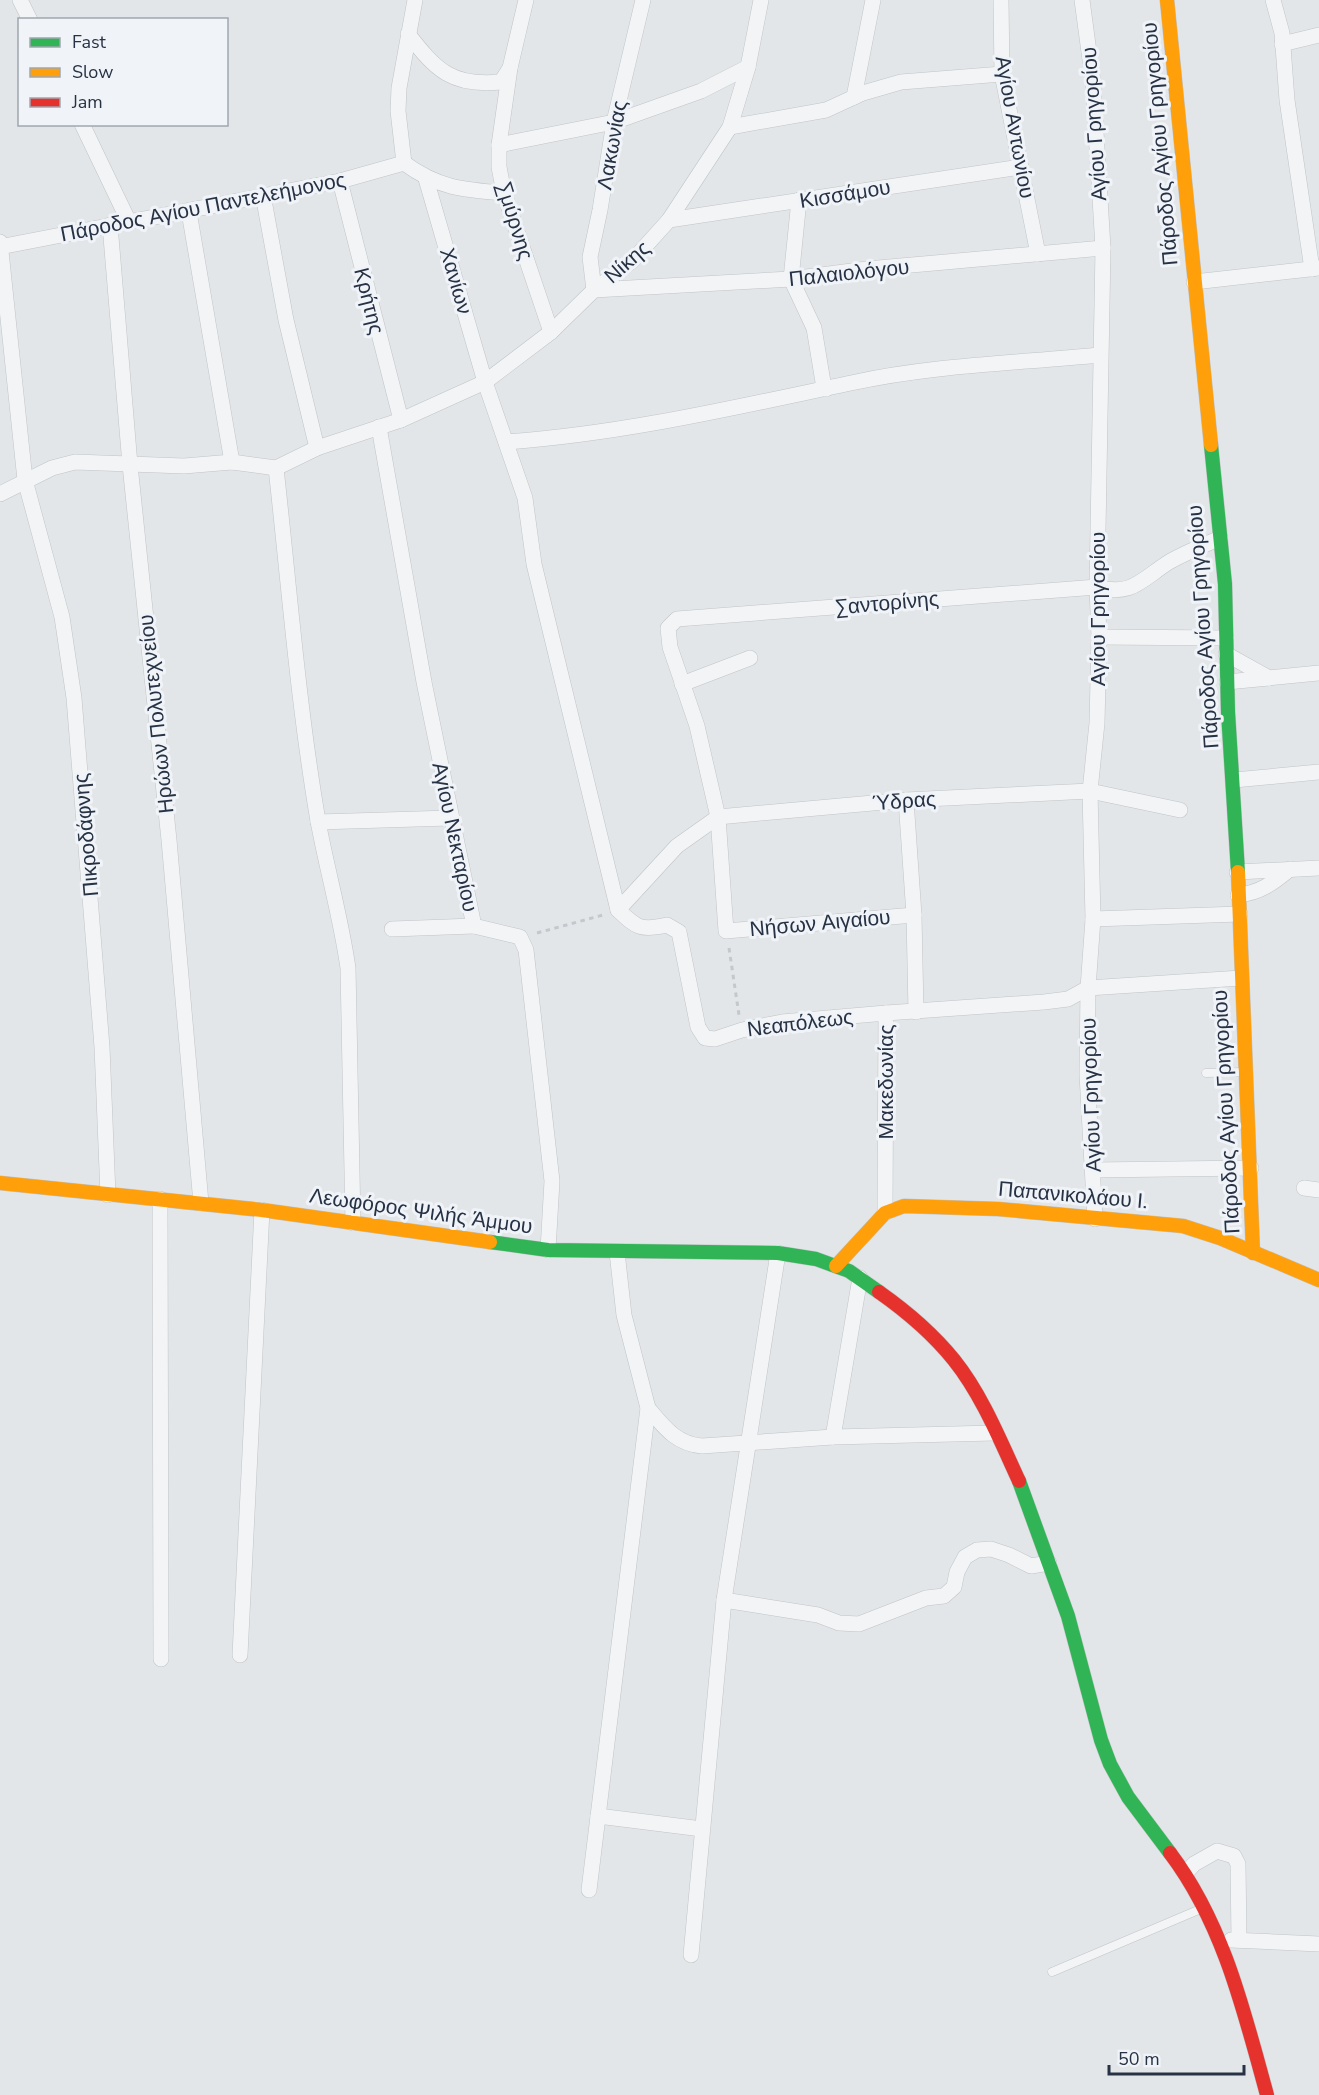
<svg xmlns="http://www.w3.org/2000/svg" width="1319" height="2095" font-family="'Nunito Sans',sans-serif">
<style>
.lines{fill:none;stroke-linecap:round;stroke-linejoin:round}
.lane-casing{stroke:#c1c4c7;stroke-width:9}
.street-casing{stroke:#c1c4c7;stroke-width:16}
.fast-casing{stroke:#c1c4c7;stroke-width:15}
.slow-casing{stroke:#c1c4c7;stroke-width:15}
.jam-casing{stroke:#c1c4c7;stroke-width:15}
.path{stroke:#c4c7cc;stroke-width:3;stroke-dasharray:4.5 4.5;stroke-linecap:butt}
.lane{stroke:#f3f4f5;stroke-width:8}
.street{stroke:#f3f4f5;stroke-width:15}
.fast{stroke:#30b455;stroke-width:14}
.slow{stroke:#ff9f0a;stroke-width:14}
.jam{stroke:#e5322d;stroke-width:14}
.labels{text-anchor:middle;stroke-width:6;stroke-linejoin:round;paint-order:stroke}
.street-label{font-size:21px;fill:#273244;stroke:#f0f4f8}
</style>
<rect width="100%" height="100%" fill="#e3e6e9"/>
<g class="lines">
<g class="lane-casing">
<g id="lane">
<polyline points="1206,1073 1245,1072"/>
<polyline points="1052,1972 1203,1908"/>
</g>
</g>
<g class="street-casing">
<g id="street">
<polyline points="20,0 30,20"/>
<polyline points="526,0 510,68 499,145 499,167 504,193 551,332"/>
<polyline points="643,0 614,122 600,210 590,257 594,290 791,279 867,269 1103,248"/>
<polyline points="1001,0 1002,74 1038,254"/>
<polyline points="1082,0 1093,82 1103,248 1097,587 1099,637 1097,723 1090,791 1093,919 1088,988 1087,1074 1095,1219"/>
<polyline points="1273,0 1282,33 1287,100 1312,269"/>
<path d="M408,34C436,70 452,87 501,82L510,68"/>
<polyline points="1282,44 1319,35"/>
<polyline points="854,97 873,0"/>
<polyline points="82,124 129,222"/>
<polyline points="730,127 826,110 863,93 901,82 1002,74"/>
<polyline points="499,145 614,122 701,91 748,67"/>
<polyline points="404,163 398,111 399,88 415,0"/>
<path d="M404,163C438,188 463,190 504,193"/>
<path d="M426,179L485,382L525,498L534,564L618,910C637,928 641,931 667,925L679,932L698,1027L705,1038L715,1039L742,1030L782,1022L886,1013"/>
<polyline points="340,181 401,420"/>
<polyline points="263,195 286,320 317,448"/>
<polyline points="799,200 791,279 814,328 823,382 826,389"/>
<polyline points="189,212 232,462"/>
<polyline points="669,220 1021,167"/>
<polyline points="110,225 130,465 169,840 201,1203"/>
<polyline points="0,242 25,480 62,617 74,698 102,1047 108,1195"/>
<polyline points="0,247 340,181 404,163"/>
<polyline points="1194,282 1319,268"/>
<polyline points="379,427 424,682 474,926 520,937 526,950 552,1181 548,1250"/>
<path d="M506,442C622,434 737,407 851,383C932,365 1018,363 1100,355"/>
<path d="M276,468C289,585 298,704 318,821C327,870 341,918 348,968L353,1223"/>
<polyline points="0,494 52,468 75,462 184,466 232,462 276,468 317,448 401,420 485,382 551,332 594,290 632,261 669,220 730,127 748,67 761,0"/>
<polyline points="1099,637 1226,638"/>
<polyline points="1226,654 1269,678"/>
<polyline points="1227,682 1319,673"/>
<polyline points="682,684 750,658"/>
<polyline points="1234,780 1319,772"/>
<polyline points="906,800 914,915 916,1012"/>
<polyline points="718,817 906,800 1090,791 1180,810"/>
<polyline points="318,822 450,818"/>
<polyline points="1237,872 1319,868"/>
<path d="M1238,895C1260,893 1273,883 1290,869"/>
<polyline points="618,910 677,846 718,817"/>
<path d="M914,915L726,931L718,817L697,726L670,647L668,628L677,619L1097,587C1132,597 1142,579 1169,562C1185,553 1202,546 1220,538"/>
<polyline points="1093,919 1240,914"/>
<polyline points="392,929 474,926"/>
<polyline points="1093,1170 1251,1168"/>
<polyline points="1304,1188 1319,1190"/>
<polyline points="160,1199 161,1659"/>
<polyline points="885,1213 886,1013 1044,1002 1068,999 1088,988 1241,978"/>
<path d="M648,1408C664,1427 676,1444 702,1446L833,1437L994,1433"/>
<polyline points="833,1437 860,1278"/>
<polyline points="724,1600 818,1615 839,1623 859,1624 926,1598 944,1596 954,1587 957,1572 965,1557 977,1550 991,1549 1009,1555 1031,1566 1049,1563"/>
<polyline points="240,1655 262,1210"/>
<polyline points="598,1816 702,1829"/>
<polyline points="1186,1873 1194,1864 1217,1851 1234,1856 1238,1864 1239,1940"/>
<polyline points="589,1890 648,1408 624,1315 617,1252"/>
<polyline points="1231,1940 1319,1944"/>
<polyline points="691,1955 724,1600 778,1253"/>
</g>
</g>
<g class="fast-casing">
<g id="fast">
<polyline points="1211,445 1225,584 1228,712 1238,872"/>
<polyline points="490,1242 548,1250 778,1253 816,1259 849,1271 879,1292"/>
<polyline points="1019,1481 1068,1616 1101,1740 1110,1764 1128,1797 1170,1853"/>
</g>
</g>
<g class="slow-casing">
<g id="slow">
<polyline points="1167,0 1211,445"/>
<polyline points="1238,872 1253,1253"/>
<polyline points="0,1183 262,1210 490,1242"/>
<polyline points="836,1266 885,1213 904,1206 998,1209 1183,1226 1220,1238 1319,1280"/>
</g>
</g>
<g class="jam-casing">
<g id="jam">
<path d="M879,1292C906,1311 933,1334 954,1360C982,1395 1000,1440 1019,1481"/>
<path d="M1170,1853C1223,1923 1244,2011 1267,2095"/>
</g>
</g>
<g class="path">
<polyline points="537,933 603,915"/>
<polyline points="729,948 739,1015"/>
</g>
<use href="#lane" class="lane"/>
<use href="#street" class="street"/>
<use href="#fast" class="fast"/>
<use href="#slow" class="slow"/>
<use href="#jam" class="jam"/>
</g>
<g class="labels">
<g class="street-label">
<text transform="translate(1094 124) rotate(-94)" y="7">Αγίου Γρηγορίου</text>
<text transform="translate(1015 127) rotate(80)" y="7">Αγίου Αντωνίου</text>
<text transform="translate(1160 144) rotate(-95)" y="7">Πάροδος Αγίου Γρηγορίου</text>
<text transform="translate(612 145) rotate(-80)" y="7">Λακωνίας</text>
<text transform="translate(845 194) rotate(-9)" y="7">Κισσάμου</text>
<text transform="translate(203 207) rotate(-11)" y="7">Πάροδος Αγίου Παντελεήμονος</text>
<text transform="translate(515 221) rotate(73)" y="7">Σμύρνης</text>
<text transform="translate(627 262) rotate(-41)" y="7">Νίκης</text>
<text transform="translate(849 273) rotate(-6)" y="7">Παλαιολόγου</text>
<text transform="translate(456 281) rotate(74)" y="7">Χανίων</text>
<text transform="translate(369 301) rotate(76)" y="7">Κρήτης</text>
<text transform="translate(887 603) rotate(-5)" y="7">Σαντορίνης</text>
<text transform="translate(1098 609) rotate(-90)" y="7">Αγίου Γρηγορίου</text>
<text transform="translate(1203 627) rotate(-94)" y="7">Πάροδος Αγίου Γρηγορίου</text>
<text transform="translate(156 714) rotate(-96)" y="7">Ηρώων Πολυτεχνείου</text>
<text transform="translate(904 801) rotate(-4)" y="7">Ύδρας</text>
<text transform="translate(86 835) rotate(-95)" y="7">Πικροδάφνης</text>
<text transform="translate(455 837) rotate(78)" y="7">Αγίου Νεκταρίου</text>
<text transform="translate(820 923) rotate(-5)" y="7">Νήσων Αιγαίου</text>
<text transform="translate(800 1023) rotate(-7)" y="7">Νεαπόλεως</text>
<text transform="translate(886 1082) rotate(-90)" y="7">Μακεδωνίας</text>
<text transform="translate(1091 1095) rotate(-92)" y="7">Αγίου Γρηγορίου</text>
<text transform="translate(1226 1112) rotate(-93)" y="7">Πάροδος Αγίου Γρηγορίου</text>
<text transform="translate(1073 1195) rotate(5)" y="7">Παπανικολάου Ι.</text>
<text transform="translate(421 1211) rotate(8)" y="7">Λεωφόρος Ψιλής Άμμου</text>
</g>
</g>
<rect x="18" y="18" width="210" height="108" fill="#f0f4f8" stroke="#a0a6b0" stroke-width="1.5"/>
<rect x="30" y="38" width="30" height="9" fill="#30b455" stroke="#a0a6b0" stroke-width="1.5"/>
<text x="72" y="48" font-size="18" fill="#273244">Fast</text>
<rect x="30" y="68" width="30" height="9" fill="#ff9f0a" stroke="#a0a6b0" stroke-width="1.5"/>
<text x="72" y="78" font-size="18" fill="#273244">Slow</text>
<rect x="30" y="98" width="30" height="9" fill="#e5322d" stroke="#a0a6b0" stroke-width="1.5"/>
<text x="72" y="108" font-size="18" fill="#273244">Jam</text>
<path d="M1109 2065v9h135v-9" fill="none" stroke="#273244" stroke-width="3"/>
<text x="1118" y="2065" font-size="18" fill="#273244" stroke="#f0f4f8" stroke-width="4.5" paint-order="stroke">50 m</text>
</svg>
